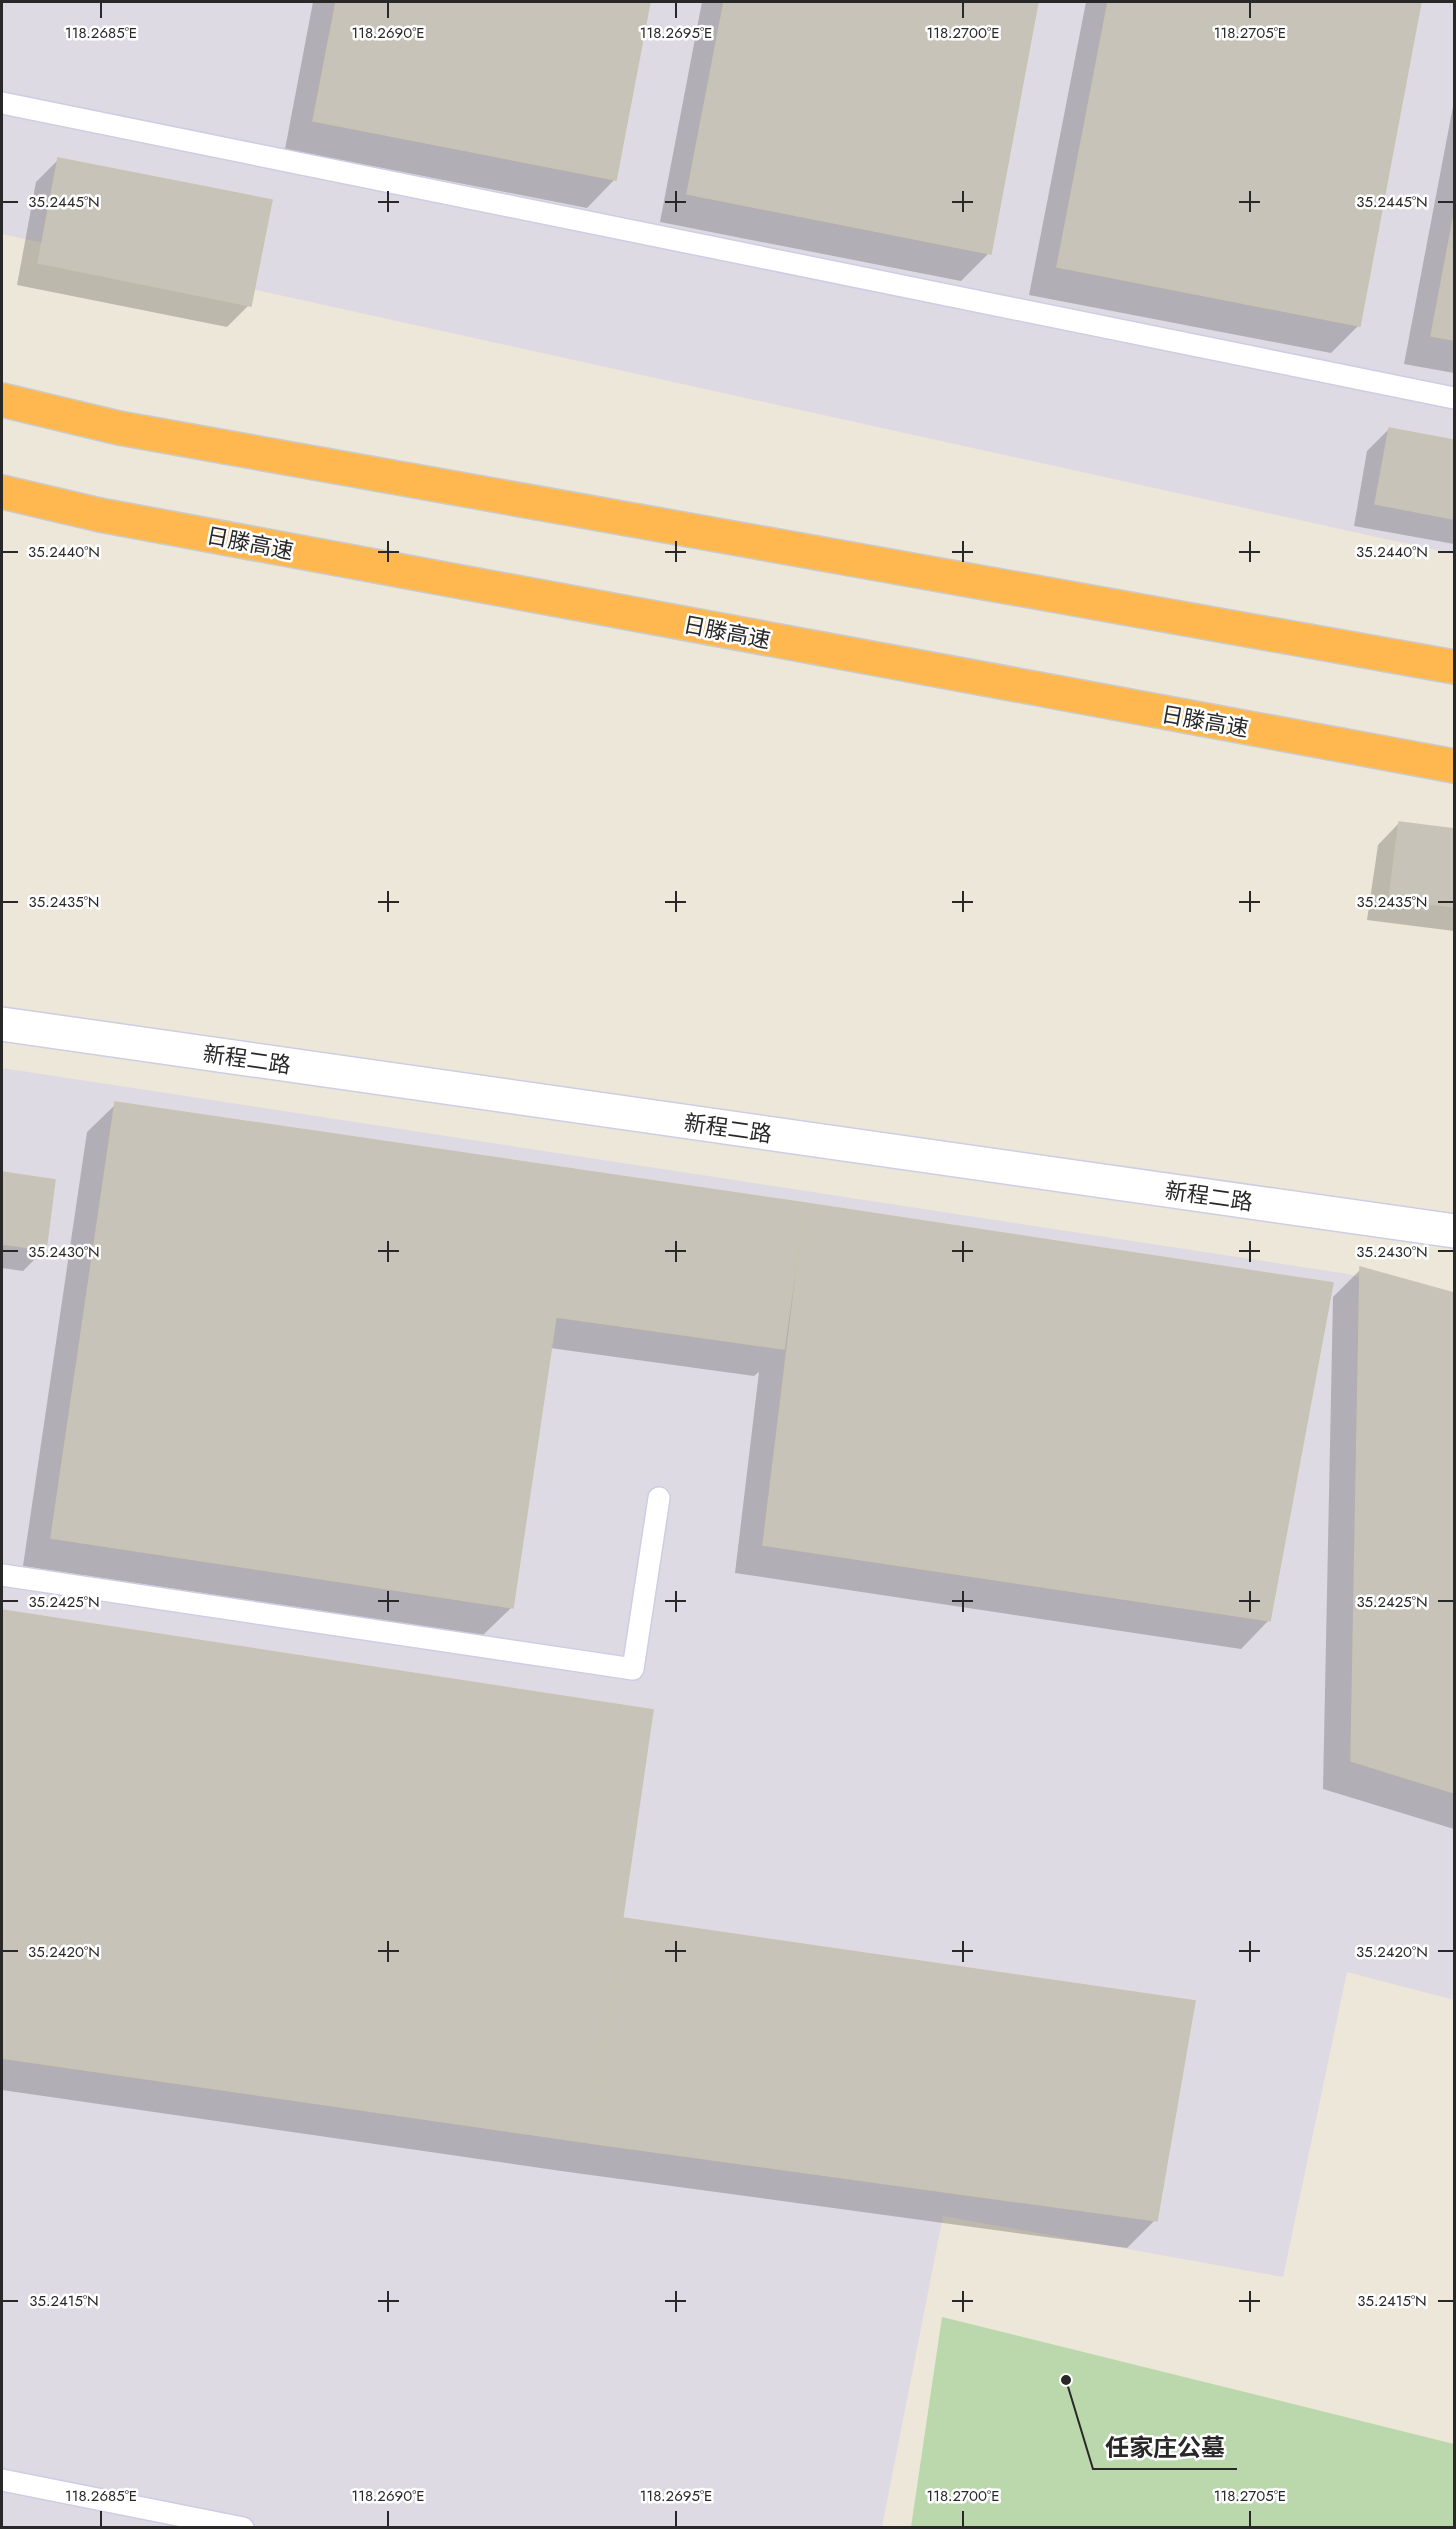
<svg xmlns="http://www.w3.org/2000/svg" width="1456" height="2529" font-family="Jost,'Noto Sans SC',sans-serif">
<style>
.industrial{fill:#dedae4}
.cemetery{fill:#bbd8ad}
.shadow{fill:#0003}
.building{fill:#c7c3b8;stroke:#c8c3b2;stroke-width:1.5}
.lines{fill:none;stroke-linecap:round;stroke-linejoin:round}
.service-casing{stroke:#cdcee3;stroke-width:24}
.minor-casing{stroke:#cdcee3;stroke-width:36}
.motorway-casing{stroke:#cbcbcb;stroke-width:36}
.service{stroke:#fff;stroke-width:21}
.minor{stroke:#fff;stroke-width:33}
.motorway{stroke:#ffb850;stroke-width:33}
.ticks{fill:none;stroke:#282828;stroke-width:2}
.labels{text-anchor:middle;stroke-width:5;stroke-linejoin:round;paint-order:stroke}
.street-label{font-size:22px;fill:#282828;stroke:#fff}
.ticks-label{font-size:15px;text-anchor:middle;fill:#282828;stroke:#fff;stroke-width:5;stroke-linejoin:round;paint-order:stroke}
.leader{fill:none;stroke:#282828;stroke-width:2}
.callout-dot{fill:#282828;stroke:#fff;stroke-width:2}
.callout-label{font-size:24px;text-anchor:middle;font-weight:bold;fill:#282828;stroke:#fff;stroke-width:5;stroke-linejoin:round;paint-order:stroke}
</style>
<rect width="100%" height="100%" fill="#ece7d8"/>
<g class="industrial">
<polygon points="2,2 1454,2 1454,554 2,234"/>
<polygon points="2,1068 1348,1274 1454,1305 1454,2000 1347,1972 1283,2277 943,2216 882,2527 2,2527"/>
</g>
<polygon class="cemetery" points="942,2317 1454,2444 1454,2527 911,2527"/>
<g class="shadow">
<polygon points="313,2 648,2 615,179 587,208 285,149"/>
<polygon points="702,2 1036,2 989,253 961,281 660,222"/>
<polygon points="1086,2 1420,2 1359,325 1331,353 1029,295"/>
<polygon points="1454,101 1454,373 1404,364"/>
<polygon points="58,160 249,305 227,327 17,285 36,182"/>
<polygon points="1389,429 1454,441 1454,544 1354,526 1367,451"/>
<polygon points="1399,823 1454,831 1454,931 1367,920 1378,845"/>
<polygon points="116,1104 1332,1284 1269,1620 1241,1649 735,1573 759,1372 754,1376 550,1348 512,1607 483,1635 23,1566 87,1132"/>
<polygon points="2,1173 54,1181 45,1249 23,1271 2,1268"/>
<polygon points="1361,1269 1454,1294 1454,1829 1323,1789 1333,1297"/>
<polygon points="2,1612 651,1711 621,1919 1193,2002 1155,2220 1127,2248 561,2171 2,2090"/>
</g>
<g class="building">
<polygon points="336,2 650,2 616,180 313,121"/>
<polygon points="724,2 1038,2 991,254 687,194"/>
<polygon points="1108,2 1421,2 1360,326 1057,267"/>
<polygon points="58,158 272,200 251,306 38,263"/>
<polygon points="1454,215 1454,340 1431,336"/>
<polygon points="1389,428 1454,440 1454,519 1375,504"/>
<polygon points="1399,822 1454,829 1454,907 1389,899"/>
<polygon points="115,1102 805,1203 784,1349 556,1317 513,1608 51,1538"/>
<polygon points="2,1172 55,1180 46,1250 2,1244"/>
<polygon points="805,1203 1333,1283 1270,1621 763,1545"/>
<polygon points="1360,1267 1454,1293 1454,1793 1351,1761"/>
<polygon points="2,1610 653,1710 590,2143 2,2058"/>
<polygon points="623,1918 1195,2001 1157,2221 590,2143"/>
</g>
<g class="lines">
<g class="service-casing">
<g id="service">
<polyline points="2,103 1454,398"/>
<polyline points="2,1575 633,1669 659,1498"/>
<polyline points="2,2480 243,2528"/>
</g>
</g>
<g class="minor-casing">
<polyline id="minor" points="2,1024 1454,1231"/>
</g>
<g class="motorway-casing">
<g id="motorway">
<polyline points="2,400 119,428 1454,667"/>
<polyline points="2,492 100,515 1454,766"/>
</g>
</g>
<use href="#service" class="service"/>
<use href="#minor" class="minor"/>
<use href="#motorway" class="motorway"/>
</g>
<path class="ticks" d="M101,3V18M388,3V18M676,3V18M963,3V18M1250,3V18M388,191V212M676,191V212M963,191V212M1250,191V212M3,202H18M378,202H399M665,202H686M952,202H973M1239,202H1260M1438,202H1453M388,541V562M676,541V562M963,541V562M1250,541V562M3,552H18M378,552H399M665,552H686M952,552H973M1239,552H1260M1438,552H1453M388,891V912M676,891V912M963,891V912M1250,891V912M3,902H18M378,902H399M665,902H686M952,902H973M1239,902H1260M1438,902H1453M388,1241V1262M676,1241V1262M963,1241V1262M1250,1241V1262M3,1251H18M378,1251H399M665,1251H686M952,1251H973M1239,1251H1260M1438,1251H1453M388,1591V1612M676,1591V1612M963,1591V1612M1250,1591V1612M3,1601H18M378,1601H399M665,1601H686M952,1601H973M1239,1601H1260M1438,1601H1453M388,1941V1962M676,1941V1962M963,1941V1962M1250,1941V1962M3,1951H18M378,1951H399M665,1951H686M952,1951H973M1239,1951H1260M1438,1951H1453M388,2291V2312M676,2291V2312M963,2291V2312M1250,2291V2312M3,2301H18M378,2301H399M665,2301H686M952,2301H973M1239,2301H1260M1438,2301H1453M101,2511V2526M388,2511V2526M676,2511V2526M963,2511V2526M1250,2511V2526"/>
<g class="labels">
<g class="street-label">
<text transform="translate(250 543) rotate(11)" y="8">日滕高速</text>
<text transform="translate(727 632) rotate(11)" y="8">日滕高速</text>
<text transform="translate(1205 721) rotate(10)" y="8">日滕高速</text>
<text transform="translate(247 1059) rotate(8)" y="8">新程二路</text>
<text transform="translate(728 1128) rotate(8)" y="8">新程二路</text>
<text transform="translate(1209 1196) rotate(8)" y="8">新程二路</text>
</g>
</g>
<g class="ticks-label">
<text x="101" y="38">118.2685°E</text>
<text x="388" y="38">118.2690°E</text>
<text x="676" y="38">118.2695°E</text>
<text x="963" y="38">118.2700°E</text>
<text x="1250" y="38">118.2705°E</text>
<text x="64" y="207">35.2445°N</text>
<text x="1392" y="207">35.2445°N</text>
<text x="64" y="557">35.2440°N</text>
<text x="1392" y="557">35.2440°N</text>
<text x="64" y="907">35.2435°N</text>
<text x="1392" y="907">35.2435°N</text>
<text x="64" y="1257">35.2430°N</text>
<text x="1392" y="1257">35.2430°N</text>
<text x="64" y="1607">35.2425°N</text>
<text x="1392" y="1607">35.2425°N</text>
<text x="64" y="1957">35.2420°N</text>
<text x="1392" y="1957">35.2420°N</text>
<text x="64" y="2306">35.2415°N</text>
<text x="1392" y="2306">35.2415°N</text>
<text x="101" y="2501">118.2685°E</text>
<text x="388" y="2501">118.2690°E</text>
<text x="676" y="2501">118.2695°E</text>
<text x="963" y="2501">118.2700°E</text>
<text x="1250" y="2501">118.2705°E</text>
</g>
<path class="leader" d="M1066 2380L1093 2469H1237"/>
<circle class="callout-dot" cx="1066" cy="2380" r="6"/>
<g class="callout-label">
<text x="1165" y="2456">任家庄公墓</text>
</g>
<rect width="1456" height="2529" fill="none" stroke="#282828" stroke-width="6"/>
</svg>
